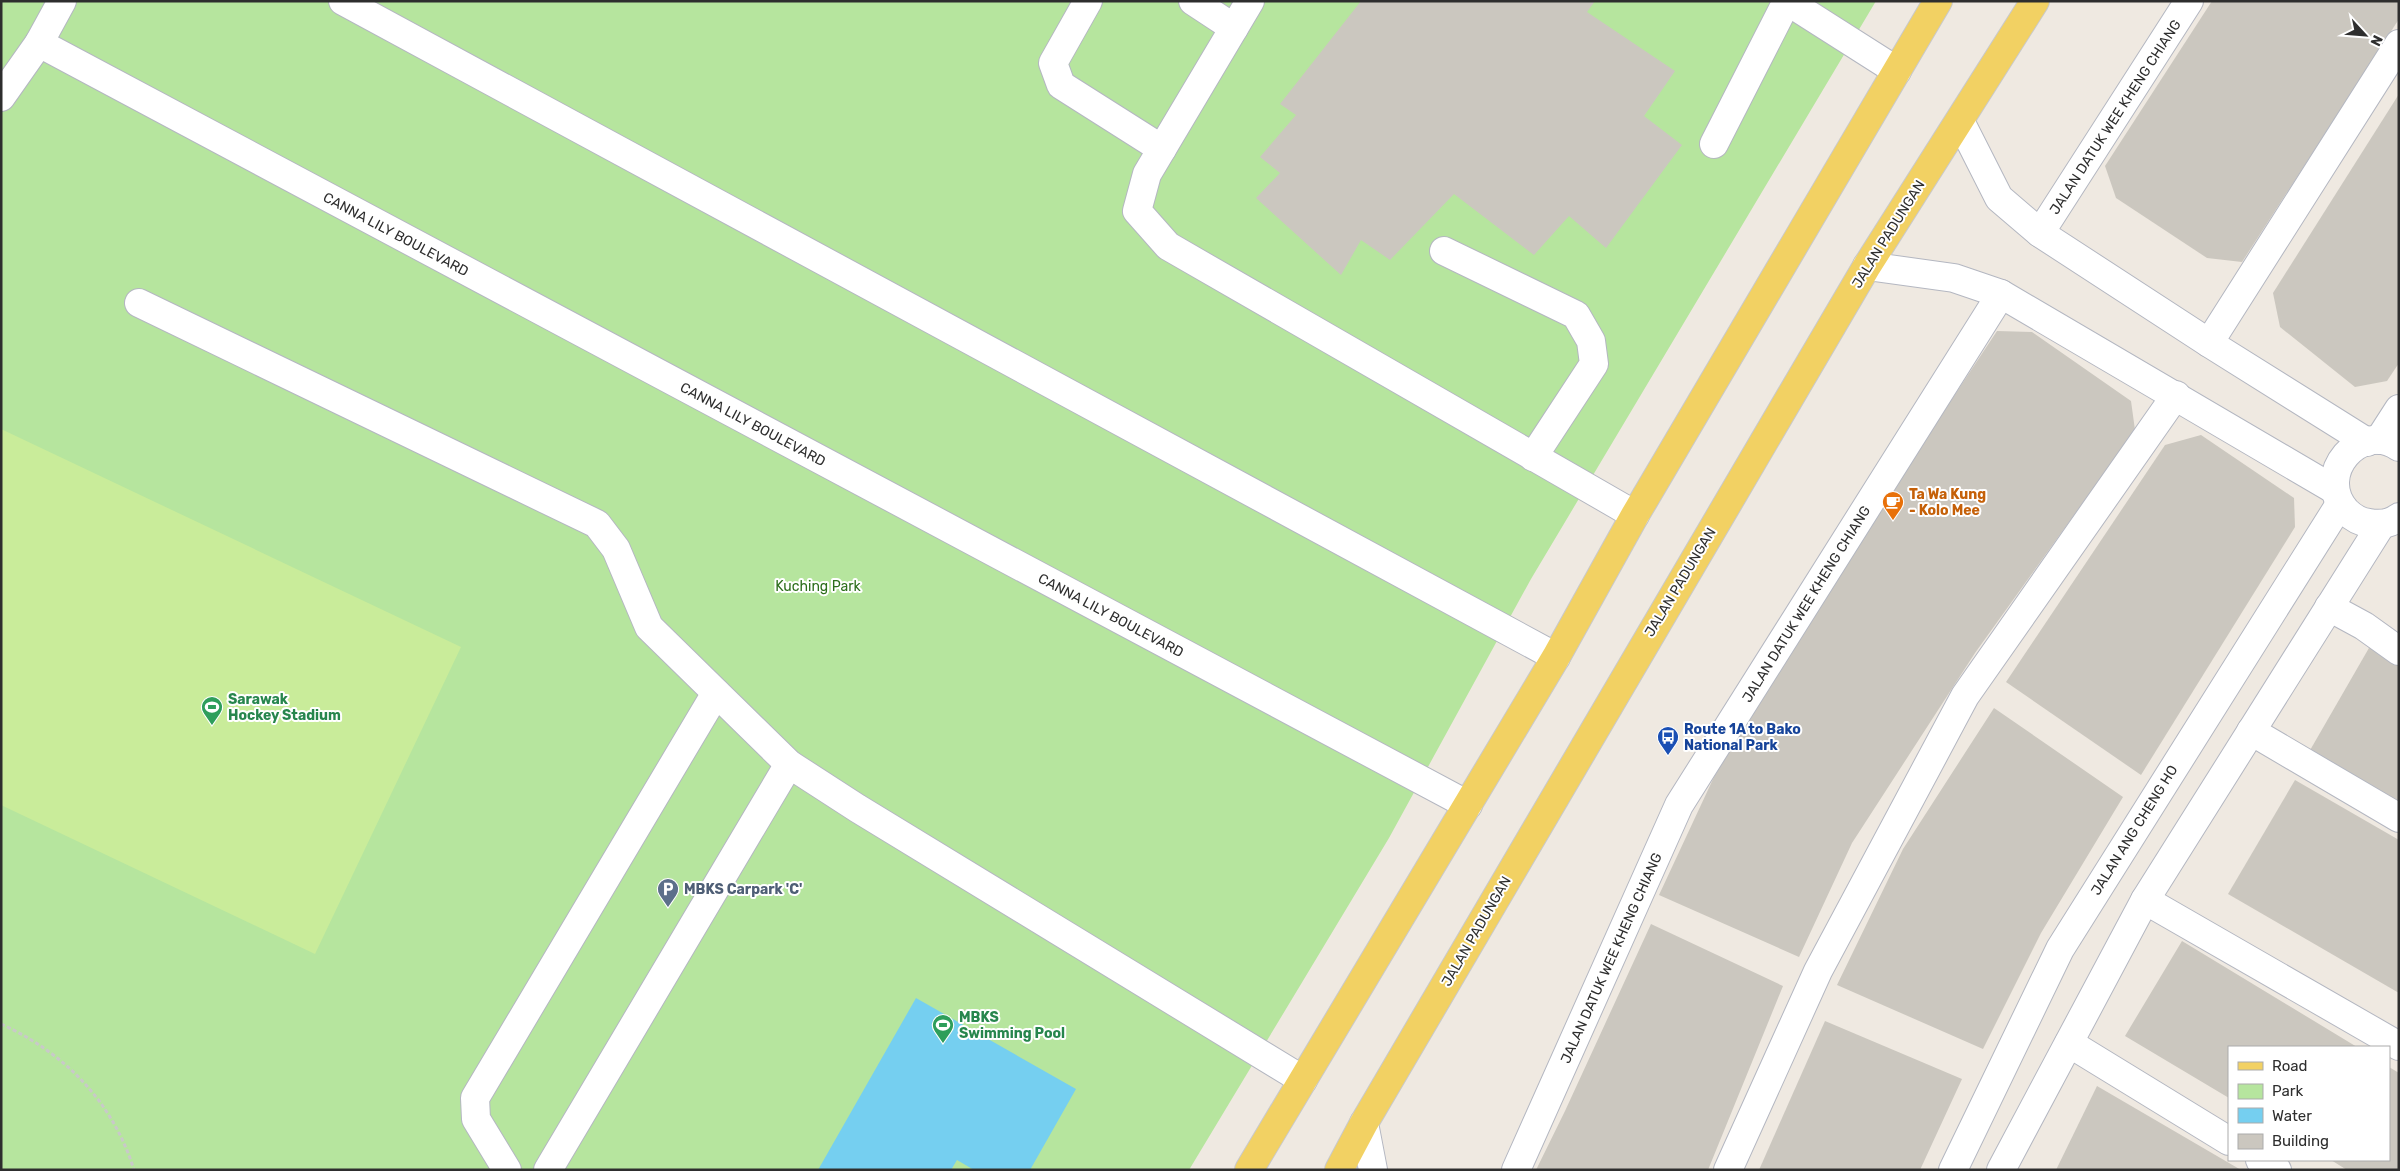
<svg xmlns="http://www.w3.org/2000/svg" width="2400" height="1171" font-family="Rubik,sans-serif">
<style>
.green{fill:#b6e59e}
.pitch{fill:#c9ec9a}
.water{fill:#75cff0}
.building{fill:#cbc7bf}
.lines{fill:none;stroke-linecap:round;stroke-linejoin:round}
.minor-casing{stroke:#b4b7c1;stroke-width:30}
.major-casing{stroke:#c9c9c9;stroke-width:30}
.path{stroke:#c9c9c9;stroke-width:3;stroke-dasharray:4 2.5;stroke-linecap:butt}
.minor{stroke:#fff;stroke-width:28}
.major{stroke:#f2d163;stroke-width:28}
.labels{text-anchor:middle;stroke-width:4;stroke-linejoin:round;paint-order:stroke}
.street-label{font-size:14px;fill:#2e2e2e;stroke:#fff}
.food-label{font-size:14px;font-weight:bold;fill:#c56008;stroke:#fff;text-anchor:start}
.park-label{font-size:14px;fill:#2c6e1b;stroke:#fff}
.leisure-label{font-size:14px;font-weight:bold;fill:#27864d;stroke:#fff;text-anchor:start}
.transit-label{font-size:14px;font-weight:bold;fill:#164399;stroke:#fff;text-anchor:start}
.service-label{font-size:14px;font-weight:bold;fill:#4e5e75;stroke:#fff;text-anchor:start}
</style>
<rect width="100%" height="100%" fill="#efe9e1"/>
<polygon class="green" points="1,1 1876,1 1531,579 1389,838 1189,1170 1,1170"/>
<polygon class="pitch" points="1,429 461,647 315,954 1,805"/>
<polygon class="water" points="916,998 1076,1089 1030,1170 974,1170 957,1160 951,1170 818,1170"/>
<g class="building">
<polygon points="1361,1 1595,1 1587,12 1675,71 1644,116 1682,145 1606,248 1569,216 1534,255 1454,194 1390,260 1361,240 1341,275 1256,198 1280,173 1260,157 1296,115 1280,104"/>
<polygon points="2212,1 2399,1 2399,19 2242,262 2207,258 2116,198 2105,166"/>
<polygon points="2399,94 2399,363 2387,381 2355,387 2280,327 2273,293"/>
<polygon points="1997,331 2032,332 2131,401 2135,430 1975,653 1852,843 1799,957 1659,895 1714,777 1844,562"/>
<polygon points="2201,435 2294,498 2295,527 2141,775 2006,682 2165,445"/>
<polygon points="2373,641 2399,658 2399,805 2309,752"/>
<polygon points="1994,708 2123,797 2041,933 1983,1049 1837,985 1903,849"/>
<polygon points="2295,780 2399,840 2399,993 2228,894"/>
<polygon points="1651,924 1783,986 1708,1170 1536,1170 1565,1111"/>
<polygon points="2182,941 2357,1047 2229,1047 2229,1098 2125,1036"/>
<polygon points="1825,1021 1962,1079 1920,1170 1759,1170"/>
<polygon points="2389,1067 2399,1073 2399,1170 2347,1170 2331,1160 2389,1160"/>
<polygon points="2097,1086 2241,1170 2056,1170"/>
</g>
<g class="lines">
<g class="minor-casing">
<g id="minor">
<polyline points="343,1 1556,657"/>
<polyline points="1088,1 1053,63 1061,85 1162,149"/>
<polyline points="1193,1 1234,28"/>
<polyline points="1250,1 1147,174 1137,211 1168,246 1635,515"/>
<polyline points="1787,1 1897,71"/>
<polyline points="39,43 1468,805"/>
<polyline points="1,97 39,43 62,1"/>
<polyline points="1960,121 1999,198 2040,233 2209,343 2367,442"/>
<polyline points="1714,144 1787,1"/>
<polyline points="2040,233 2189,1"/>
<polyline points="1444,251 1576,315 1591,341 1594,364 1533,457"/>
<polyline points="1867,266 1954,278 2001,294 2335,490"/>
<polyline points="139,303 597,524 616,549 649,627 789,764 857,808 1303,1080"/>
<polyline points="2209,343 2399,44"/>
<polyline points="2379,440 2399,409"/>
<path d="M2399,447C2361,420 2313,474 2346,511C2353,518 2360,522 2369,523C2380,525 2390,524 2399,517"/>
<polyline points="2329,607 2364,626 2399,651"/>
<polyline points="2251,731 2399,818"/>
<polyline points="2145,900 2399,1046"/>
<polyline points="2069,1043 2229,1141"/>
<polyline points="1364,1123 1373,1170"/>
<polyline points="2260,1160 2277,1170"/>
<polyline points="507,1170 476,1119 475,1098 716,693"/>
<polyline points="548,1170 789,764"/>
<polyline points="1516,1170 1679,805 2001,294"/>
<polyline points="1728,1170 1818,971 1965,696 2176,395"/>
<polyline points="1953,1170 2060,949 2340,504"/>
<polyline points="2001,1170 2145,900 2381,525"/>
</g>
</g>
<g class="major-casing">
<g id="major">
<polyline points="1249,1170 1556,657 1635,515 1938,1"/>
<polyline points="1339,1170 1364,1123 1867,266 2035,1"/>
</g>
</g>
<path class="path" d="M1,1024C65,1053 113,1102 134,1170"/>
<use href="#minor" class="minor"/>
<use href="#major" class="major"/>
</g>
<defs>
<g id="cafe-pin" transform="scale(1.125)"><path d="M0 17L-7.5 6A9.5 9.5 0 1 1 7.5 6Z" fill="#e8710a" stroke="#fff"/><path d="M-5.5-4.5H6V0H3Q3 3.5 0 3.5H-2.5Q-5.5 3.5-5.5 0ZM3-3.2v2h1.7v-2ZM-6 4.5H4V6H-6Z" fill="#fff"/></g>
<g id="stadium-pin" transform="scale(1.125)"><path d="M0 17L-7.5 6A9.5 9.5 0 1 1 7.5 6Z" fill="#2e9e5b" stroke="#fff"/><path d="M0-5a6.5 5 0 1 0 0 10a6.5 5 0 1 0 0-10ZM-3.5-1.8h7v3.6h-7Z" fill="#fff"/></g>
<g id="bus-pin" transform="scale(1.125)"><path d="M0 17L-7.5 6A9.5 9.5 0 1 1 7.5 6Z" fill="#1a4fb4" stroke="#fff"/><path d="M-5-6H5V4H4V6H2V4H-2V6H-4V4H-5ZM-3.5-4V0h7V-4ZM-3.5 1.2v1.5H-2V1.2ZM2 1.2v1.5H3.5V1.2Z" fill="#fff"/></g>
<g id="parking-pin" transform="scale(1.125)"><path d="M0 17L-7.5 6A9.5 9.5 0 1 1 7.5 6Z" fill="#5c6f8a" stroke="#fff"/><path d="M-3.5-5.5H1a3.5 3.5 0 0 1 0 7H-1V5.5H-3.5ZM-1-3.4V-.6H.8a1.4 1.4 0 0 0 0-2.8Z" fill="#fff"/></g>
</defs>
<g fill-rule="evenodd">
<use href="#cafe-pin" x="1893" y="502"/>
<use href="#stadium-pin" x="212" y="707"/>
<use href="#bus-pin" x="1668" y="737"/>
<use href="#parking-pin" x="668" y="889"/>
<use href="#stadium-pin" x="943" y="1025"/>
</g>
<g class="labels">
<g class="street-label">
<text transform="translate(2115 117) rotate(-57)" y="5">JALAN DATUK WEE KHENG CHIANG</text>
<text transform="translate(396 234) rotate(28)" y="5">CANNA LILY BOULEVARD</text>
<text transform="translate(1888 234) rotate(-58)" y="5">JALAN PADUNGAN</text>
<text transform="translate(753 424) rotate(28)" y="5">CANNA LILY BOULEVARD</text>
<text transform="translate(1680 582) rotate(-59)" y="5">JALAN PADUNGAN</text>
<text transform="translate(1806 604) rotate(-58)" y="5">JALAN DATUK WEE KHENG CHIANG</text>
<text transform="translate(1111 615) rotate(28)" y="5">CANNA LILY BOULEVARD</text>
<text transform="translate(2134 830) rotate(-58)" y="5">JALAN ANG CHENG HO</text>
<text transform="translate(1476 931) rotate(-60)" y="5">JALAN PADUNGAN</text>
<text transform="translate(1611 958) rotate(-66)" y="5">JALAN DATUK WEE KHENG CHIANG</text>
</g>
<g class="food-label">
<text x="1909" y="499">Ta Wa Kung<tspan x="1909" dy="16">- Kolo Mee</tspan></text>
</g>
<g class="park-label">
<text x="818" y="591">Kuching Park</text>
</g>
<g class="leisure-label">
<text x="228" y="704">Sarawak<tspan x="228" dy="16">Hockey Stadium</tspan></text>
<text x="959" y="1022">MBKS<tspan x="959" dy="16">Swimming Pool</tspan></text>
</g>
<g class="transit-label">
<text x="1684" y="734">Route 1A to Bako<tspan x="1684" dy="16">National Park</tspan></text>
</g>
<g class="service-label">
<text x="684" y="894">MBKS Carpark 'C'</text>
</g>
</g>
<rect width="2400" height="1171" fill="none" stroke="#2e2e2e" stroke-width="5"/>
<rect x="2228" y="1046" width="162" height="115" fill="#ffffff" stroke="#ababab"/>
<rect x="2238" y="1062" width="25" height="8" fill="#f2d163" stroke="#ababab"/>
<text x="2272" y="1071" font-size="15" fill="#2e2e2e">Road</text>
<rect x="2238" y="1084" width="25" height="15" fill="#b6e59e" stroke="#ababab"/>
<text x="2272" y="1096" font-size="15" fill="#2e2e2e">Park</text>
<rect x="2238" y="1108" width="25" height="15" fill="#75cff0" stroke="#ababab"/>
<text x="2272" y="1121" font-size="15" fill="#2e2e2e">Water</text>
<rect x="2238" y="1134" width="25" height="15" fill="#cbc7bf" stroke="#ababab"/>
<text x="2272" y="1146" font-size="15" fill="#2e2e2e">Building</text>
<g transform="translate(2365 35) rotate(116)" stroke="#ffffff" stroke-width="4" paint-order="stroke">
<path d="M0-4L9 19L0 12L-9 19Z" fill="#2e2e2e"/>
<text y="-8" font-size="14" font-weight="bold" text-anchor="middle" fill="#2e2e2e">N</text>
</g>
</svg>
